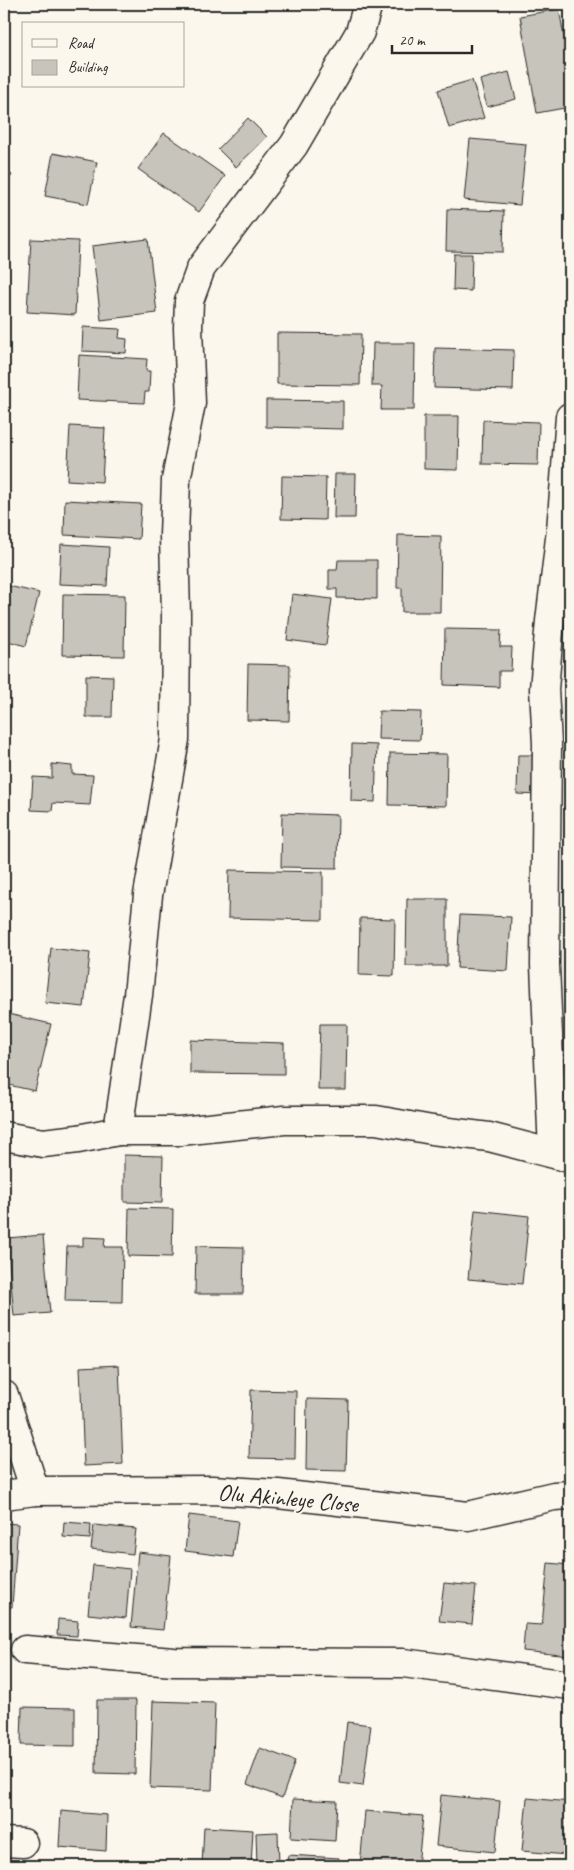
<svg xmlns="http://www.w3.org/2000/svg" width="574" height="1870" font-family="Caveat,sans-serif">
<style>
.building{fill:#c7c4bc;stroke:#2b2b2b}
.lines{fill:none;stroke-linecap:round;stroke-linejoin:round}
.minor-casing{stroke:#2b2b2b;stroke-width:31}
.minor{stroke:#fbf7ec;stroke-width:28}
.labels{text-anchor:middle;stroke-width:4;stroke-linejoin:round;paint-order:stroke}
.street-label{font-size:24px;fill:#2b2b2b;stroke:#fbf7ec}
</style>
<rect width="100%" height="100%" fill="#fbf7ec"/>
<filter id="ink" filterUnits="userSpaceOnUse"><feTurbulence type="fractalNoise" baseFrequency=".02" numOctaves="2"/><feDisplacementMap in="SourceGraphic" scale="10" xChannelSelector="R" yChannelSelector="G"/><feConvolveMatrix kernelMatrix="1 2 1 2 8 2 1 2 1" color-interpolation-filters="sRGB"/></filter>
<g filter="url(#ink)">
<g class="building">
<polygon points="559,9 570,69 570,107 537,113 520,16"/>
<polygon points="509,72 516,99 487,107 480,80"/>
<polygon points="472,80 484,118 449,128 438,90"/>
<polygon points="248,118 267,137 236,167 218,149"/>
<polygon points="164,133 225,176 199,212 138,169"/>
<polygon points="470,139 526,144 520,205 464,200"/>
<polygon points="53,153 97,162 88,204 45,196"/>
<polygon points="4,170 12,175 4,187"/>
<polygon points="447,209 504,211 503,252 446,251"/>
<polygon points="31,239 78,241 75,315 27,312"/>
<polygon points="148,239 157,313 101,320 92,246"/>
<polygon points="454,254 472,254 471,291 453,290"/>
<polygon points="83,327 120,329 119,338 127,339 126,353 82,351"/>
<polygon points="277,333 361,334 360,385 277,384"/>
<polygon points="373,343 415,343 414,410 381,410 382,386 372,386"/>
<polygon points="435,348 514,350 513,390 434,388"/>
<polygon points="79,355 147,359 146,371 150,371 149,392 145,392 144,403 77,400"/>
<polygon points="266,400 343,401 343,429 266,427"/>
<polygon points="424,416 459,416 458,470 424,469"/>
<polygon points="483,420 539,422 538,465 482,464"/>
<polygon points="70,426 105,428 102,482 67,480"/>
<polygon points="335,474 356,474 355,518 334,518"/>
<polygon points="282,476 326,477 325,520 281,519"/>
<polygon points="65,500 141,504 139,539 64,535"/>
<polygon points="398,535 441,536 440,612 402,612 402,588 397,588"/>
<polygon points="61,544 109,547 107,586 59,584"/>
<polygon points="338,560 377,560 377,599 337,598 337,589 329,589 329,570 337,570"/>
<polygon points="4,585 39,593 26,646 4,640"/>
<polygon points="63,594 125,595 124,656 62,655"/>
<polygon points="292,594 332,599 326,645 287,640"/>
<polygon points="445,629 501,630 500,647 512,647 511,671 499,671 499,687 444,685"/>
<polygon points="248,664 290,665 289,721 247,720"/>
<polygon points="86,675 113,676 112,717 86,717"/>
<polygon points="379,711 421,712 420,740 378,739"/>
<polygon points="352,744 377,745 375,802 351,801"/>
<polygon points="390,753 447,754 446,806 389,805"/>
<polygon points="518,755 540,755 538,795 517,794"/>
<polygon points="52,764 72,766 72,774 93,775 90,805 53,803 52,811 31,810 33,777 52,778"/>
<polygon points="282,813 338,815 337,868 281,867"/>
<polygon points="229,870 323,872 323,920 228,918"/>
<polygon points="407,899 447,899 447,966 406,966"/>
<polygon points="460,915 511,917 508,971 457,968"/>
<polygon points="360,918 395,919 394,976 359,975"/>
<polygon points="51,948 90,953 84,1007 45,1003"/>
<polygon points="4,1013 51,1024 35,1091 4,1084"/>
<polygon points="320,1024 347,1024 346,1090 318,1090"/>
<polygon points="190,1040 284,1043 284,1074 190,1073"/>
<polygon points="124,1155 163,1156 162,1203 124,1202"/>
<polygon points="129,1208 173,1209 172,1257 128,1256"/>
<polygon points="475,1210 529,1216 522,1284 468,1279"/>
<polygon points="43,1235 50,1313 14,1316 7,1238"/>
<polygon points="83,1237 105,1238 104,1247 123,1247 122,1302 65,1301 67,1246 83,1246"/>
<polygon points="196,1246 244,1247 243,1294 195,1294"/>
<polygon points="119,1365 123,1464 84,1466 80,1367"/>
<polygon points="251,1390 296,1391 295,1459 249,1458"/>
<polygon points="307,1399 348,1400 346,1471 306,1470"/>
<polygon points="189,1515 238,1521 233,1557 185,1551"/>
<polygon points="64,1522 91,1524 90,1539 63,1537"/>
<polygon points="4,1523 18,1524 12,1607 4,1607"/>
<polygon points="94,1525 136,1529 133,1554 91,1549"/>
<polygon points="138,1552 171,1556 163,1630 131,1627"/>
<polygon points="548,1563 570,1565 570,1656 523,1651 525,1624 542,1625"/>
<polygon points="93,1565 130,1569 126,1618 88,1614"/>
<polygon points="444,1583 476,1586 472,1624 439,1621"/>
<polygon points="58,1619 78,1621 77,1636 57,1635"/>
<polygon points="97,1700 136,1700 135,1774 96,1773"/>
<polygon points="153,1701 215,1703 212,1790 150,1788"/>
<polygon points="22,1707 75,1708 75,1746 21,1745"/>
<polygon points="347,1722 371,1725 363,1786 340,1783"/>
<polygon points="260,1748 295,1761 282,1798 247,1784"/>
<polygon points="441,1795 500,1801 495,1852 436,1846"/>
<polygon points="527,1798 570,1802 566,1855 522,1851"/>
<polygon points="293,1799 337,1801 335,1841 291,1838"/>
<polygon points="61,1811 107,1815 106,1851 59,1847"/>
<polygon points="365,1811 423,1816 418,1866 360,1866"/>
<polygon points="204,1827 253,1830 251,1866 202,1866"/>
<polygon points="278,1832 279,1866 257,1866 256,1833"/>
<polygon points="288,1855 339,1858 338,1866 287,1866"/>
</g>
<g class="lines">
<g class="minor-casing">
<g id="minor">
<polyline points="118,1131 138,995 148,895 175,739 176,615 174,536 176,480 191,403 188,328 189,301 201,268 294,145 360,32 368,4"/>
<polyline points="4,1136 43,1143 78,1139 118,1131 180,1131 284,1120 376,1120 432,1130 489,1137 569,1158"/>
<polyline points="553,1152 545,965 547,744 544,689 550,621 561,530 570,417"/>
<polyline points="4,1395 35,1491"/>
<polyline points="4,1495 35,1491 212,1490 278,1494 468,1516 554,1496 570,1495"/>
<polyline points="25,1650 174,1662 403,1663 570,1685"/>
<polyline points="4,1842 23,1843"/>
</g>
</g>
<use href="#minor" class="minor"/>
</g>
</g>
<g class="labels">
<g class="street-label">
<text transform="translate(288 1498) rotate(5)" y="8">Olu Akinleye Close</text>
</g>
</g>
<rect width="574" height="1870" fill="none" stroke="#fbf7ec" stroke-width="20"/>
<rect x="10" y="10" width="554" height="1850" fill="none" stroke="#2b2b2b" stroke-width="2" filter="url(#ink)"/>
<rect x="22" y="22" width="162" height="65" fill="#fbf7ec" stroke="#a8a59f"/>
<rect x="32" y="39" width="25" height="8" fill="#fbf7ec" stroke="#a8a59f"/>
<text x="68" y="48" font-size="15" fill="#2b2b2b">Road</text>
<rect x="32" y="60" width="25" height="15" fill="#c7c4bc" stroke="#a8a59f"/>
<text x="68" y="72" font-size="15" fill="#2b2b2b">Building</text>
<path d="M392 45v8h80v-8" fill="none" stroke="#2b2b2b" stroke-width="2.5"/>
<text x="399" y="45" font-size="15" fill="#2b2b2b" stroke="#fbf7ec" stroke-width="4" paint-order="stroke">20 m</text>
</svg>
